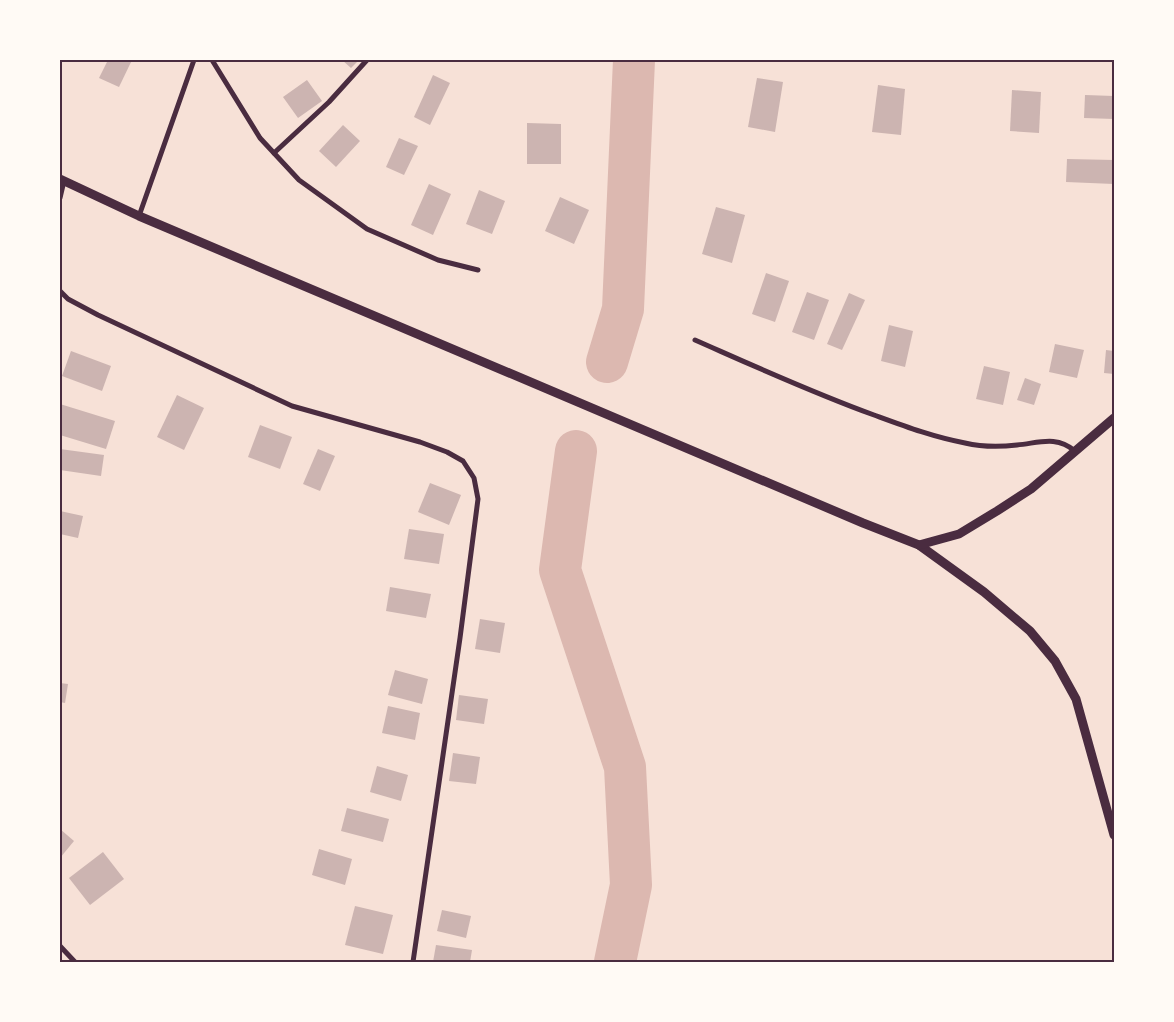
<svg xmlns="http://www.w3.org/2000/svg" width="1174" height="1022" font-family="'Alegreya Sans',sans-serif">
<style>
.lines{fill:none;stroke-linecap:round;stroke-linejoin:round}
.river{stroke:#dcb8b0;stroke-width:42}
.building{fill:#ccb4b1}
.minor{stroke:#4a2c40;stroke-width:5}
.tertiary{stroke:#4a2c40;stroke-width:9}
.neatline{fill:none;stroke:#4a2c40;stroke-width:2}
</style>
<rect width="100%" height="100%" fill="#f7e1d7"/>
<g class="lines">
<g class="river">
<polyline points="607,362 623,309 634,60"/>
<polyline points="576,451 560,570 625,767 631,885 615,962"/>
</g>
</g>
<g class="building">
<polygon points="108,60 132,60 119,87 99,78"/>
<polygon points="342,60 359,60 351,68"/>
<polygon points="433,75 450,83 430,125 414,117"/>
<polygon points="757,78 783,82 775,132 748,127"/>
<polygon points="307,80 322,101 298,118 283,97"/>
<polygon points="878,85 905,89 901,135 872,132"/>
<polygon points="1012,90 1041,92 1039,133 1010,131"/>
<polygon points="1085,95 1114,96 1114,119 1084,118"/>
<polygon points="527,123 561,124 561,164 527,164"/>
<polygon points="343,125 360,141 336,167 319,151"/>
<polygon points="399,138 418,146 404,175 386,167"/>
<polygon points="1067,159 1114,160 1114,184 1066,182"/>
<polygon points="429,184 451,194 433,235 411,225"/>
<polygon points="479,190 505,201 492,234 466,224"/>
<polygon points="560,197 589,210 574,244 545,231"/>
<polygon points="716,207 745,215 732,263 702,254"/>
<polygon points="766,273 789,281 775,322 752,314"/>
<polygon points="807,292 829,300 814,340 792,332"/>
<polygon points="849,293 865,300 842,350 827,344"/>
<polygon points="889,325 913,331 905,367 881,361"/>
<polygon points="1055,344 1084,350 1077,378 1049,372"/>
<polygon points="1106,350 1114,351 1114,374 1104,373"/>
<polygon points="71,351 111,366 102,391 62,376"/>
<polygon points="984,366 1010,372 1003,405 976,399"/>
<polygon points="1025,378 1041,384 1034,405 1017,400"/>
<polygon points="177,395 204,408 184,450 157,437"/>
<polygon points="60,404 115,421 106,449 60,435"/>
<polygon points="260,425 292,437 280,469 248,457"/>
<polygon points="60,449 104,455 101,476 60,470"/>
<polygon points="318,449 335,456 320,491 303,484"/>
<polygon points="430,483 461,495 449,525 418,512"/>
<polygon points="60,511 83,516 78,538 60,534"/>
<polygon points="409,529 444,534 439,564 404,559"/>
<polygon points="390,587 431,594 426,618 386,611"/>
<polygon points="480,619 505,623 500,653 475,649"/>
<polygon points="395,670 428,679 422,704 388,695"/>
<polygon points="60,683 68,684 65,703 60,702"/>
<polygon points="459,695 488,699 484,724 456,720"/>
<polygon points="388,706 420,713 415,740 382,733"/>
<polygon points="453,753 480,757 476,784 449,781"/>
<polygon points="377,766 408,775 401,801 370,792"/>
<polygon points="347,808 389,819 383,842 341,831"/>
<polygon points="60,829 74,841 60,858"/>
<polygon points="319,849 352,859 345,885 312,875"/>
<polygon points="103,852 124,879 90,905 69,878"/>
<polygon points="355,906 393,915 383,954 345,945"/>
<polygon points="442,910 471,916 466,938 437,931"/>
<polygon points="436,945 472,950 470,962 433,962"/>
</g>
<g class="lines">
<g class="minor">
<polyline points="212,60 260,138 299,180 367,229 438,260 478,270"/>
<polyline points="274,153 329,102 367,60"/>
<polyline points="60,198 64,181"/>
<polyline points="139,216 194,60"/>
<polyline points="60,291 68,299 98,315 292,406 420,442 447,452 463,461 474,478 478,499 460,638 413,962"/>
<path d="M695,340C754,366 813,393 874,415C904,426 933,437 965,443C982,447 1000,447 1017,445C1039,443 1056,435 1075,451"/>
<polyline points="60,946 75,962"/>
</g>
<g class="tertiary">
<polyline points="60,179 139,216 863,523 919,545 984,592 1030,631 1055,661 1076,699 1114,835"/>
<polyline points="919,545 959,534 997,511 1031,489 1114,418"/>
</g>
</g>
<rect width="1174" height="1022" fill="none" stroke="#fffaf5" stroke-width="122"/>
<rect x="61" y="61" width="1052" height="900" class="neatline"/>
</svg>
